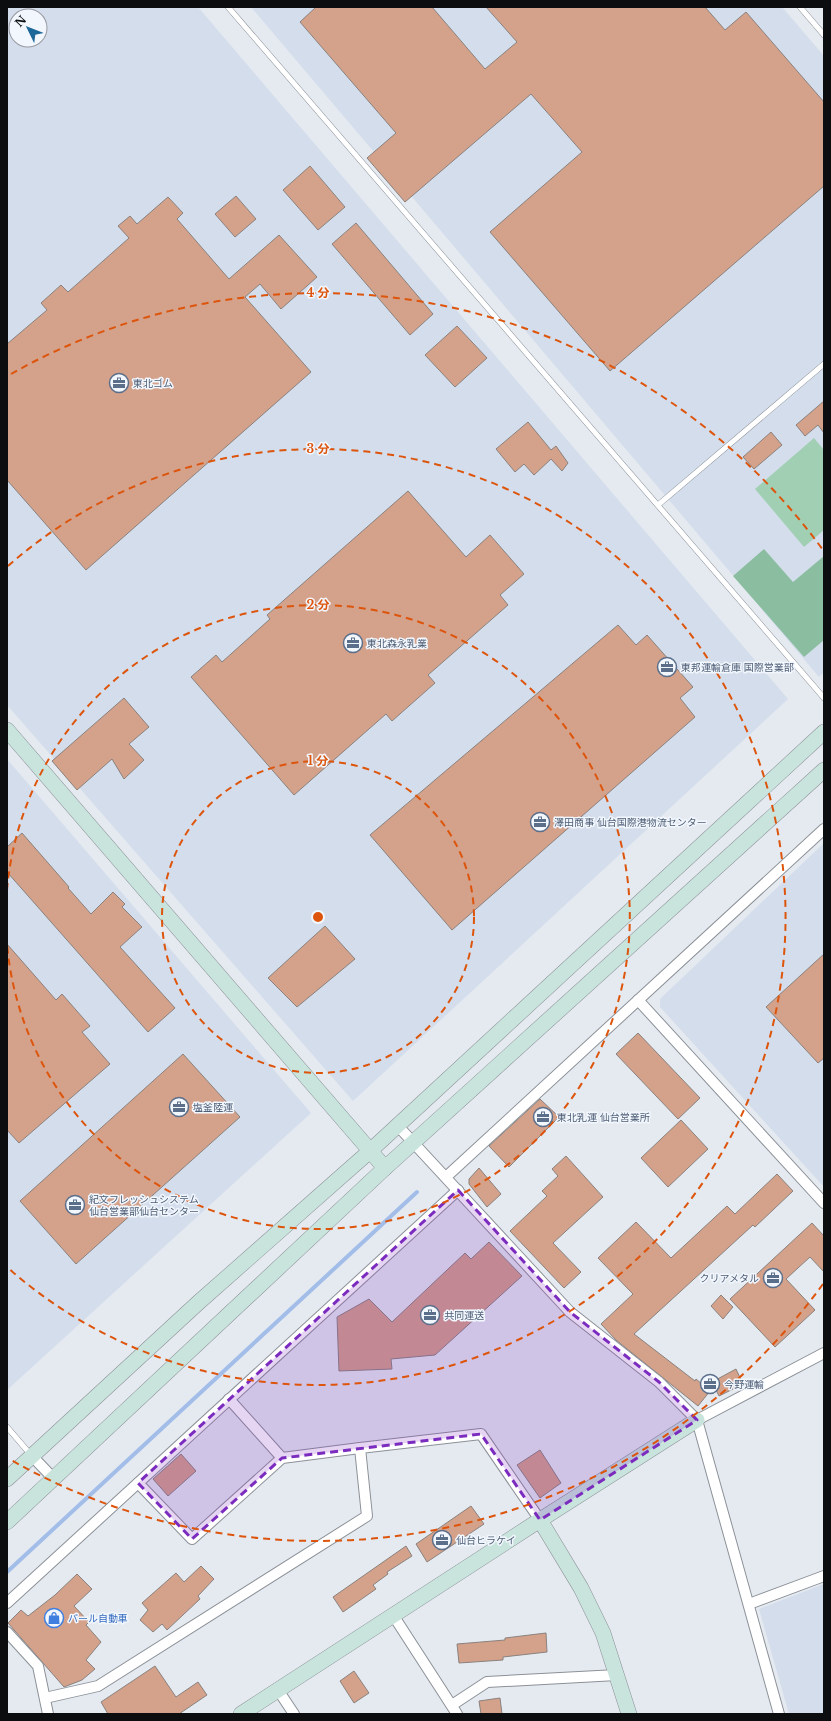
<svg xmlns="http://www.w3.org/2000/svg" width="831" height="1721" font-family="'Libre Baskerville','Noto Sans JP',serif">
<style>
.built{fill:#d4ddeb;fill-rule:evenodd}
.green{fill:#a1cfb4}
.forest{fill:#8bbea0}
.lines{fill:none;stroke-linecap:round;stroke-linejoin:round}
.stream{stroke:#a3bde9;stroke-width:4}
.building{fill:#d4a18a;stroke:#8a827e}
.lane-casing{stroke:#8c9198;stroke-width:6}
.street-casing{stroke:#8c9198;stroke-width:12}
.secondary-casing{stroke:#8c9198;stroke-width:16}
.lane{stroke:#fff;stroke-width:5}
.street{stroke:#fff;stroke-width:10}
.secondary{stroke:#c9e4dc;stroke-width:15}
.marked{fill:#7b2cbf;fill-opacity:0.2;stroke:#7b2cbf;stroke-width:3;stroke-dasharray:8 5;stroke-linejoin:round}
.ring{fill:none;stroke:#dd550c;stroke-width:2;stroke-dasharray:7 5}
.labels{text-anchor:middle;stroke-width:3;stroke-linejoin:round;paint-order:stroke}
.service-label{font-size:10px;fill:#4e5e75;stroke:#f2f7fe;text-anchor:start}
.shop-label{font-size:10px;fill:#366cbe;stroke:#f2f7fe;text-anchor:start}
.centre{fill:#dd550c;stroke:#f2f7fe;stroke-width:2}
.ring-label{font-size:12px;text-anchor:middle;font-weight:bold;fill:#dd550c;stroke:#f2f7fe;stroke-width:3;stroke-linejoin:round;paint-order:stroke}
</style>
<rect width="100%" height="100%" fill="#e5eaf1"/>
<g class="built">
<path d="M7,7H198L788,699L353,1101L7,705ZM16,16H40V40H16Z"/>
<polygon points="251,7 782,7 824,56 824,672 819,677"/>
<polygon points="7,759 311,1113 7,1390"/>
<polygon points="824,843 824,1187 660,1007 660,999"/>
<polygon points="824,1584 824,1714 789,1714 759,1609"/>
</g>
<polygon class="green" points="814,438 824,450 824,530 804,547 755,489"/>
<polygon class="forest" points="764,549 793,582 824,556 824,640 804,657 733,576"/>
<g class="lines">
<polyline class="stream" points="7,1572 417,1192"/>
</g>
<g class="building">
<polygon points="316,7 432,7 485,69 517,42 486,7 705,7 725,30 746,12 824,102 824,186 610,371 490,232 582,152 531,94 405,202 367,158 396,133 300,22"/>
<polygon points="310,166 345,207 318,230 283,190"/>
<polygon points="236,196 256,219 235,237 215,214"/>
<polygon points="168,197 183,213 177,219 229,279 279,235 317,277 281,309 260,284 245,297 311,372 86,570 7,480 7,344 47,310 41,303 61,285 68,292 129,238 118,226 130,216 137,224"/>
<polygon points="356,223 433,314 410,335 332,244"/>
<polygon points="457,326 487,358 455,387 425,355"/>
<polygon points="824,401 824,433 818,425 805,436 796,425"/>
<polygon points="528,422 551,450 556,446 568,463 562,471 551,459 534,475 524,464 515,472 496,449"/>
<polygon points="771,432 782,445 754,469 743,457"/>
<polygon points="408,491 466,557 490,535 524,574 500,595 508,605 428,675 435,683 392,721 386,714 294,795 191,677 216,655 222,662 270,619 267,615"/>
<polygon points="618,625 636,645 647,635 693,687 680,698 695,717 452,930 370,835"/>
<polygon points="124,698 149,727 129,744 144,760 124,779 112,759 77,790 52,761"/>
<polygon points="22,833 69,887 68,888 91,914 113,892 125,904 122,907 142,927 120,947 175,1008 148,1032 7,872 7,847"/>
<polygon points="325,926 355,959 297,1007 268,978"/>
<polygon points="7,944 56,1000 62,994 90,1026 82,1032 110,1064 19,1143 7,1130"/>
<polygon points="824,954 824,1058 818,1063 766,1007"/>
<polygon points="638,1033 700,1098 678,1119 616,1054"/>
<polygon points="183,1054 240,1117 76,1264 20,1201"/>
<polygon points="540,1099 559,1117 509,1167 489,1146"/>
<polygon points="681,1120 708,1149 668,1187 641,1158"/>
<polygon points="566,1156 603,1197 553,1243 581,1272 564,1288 510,1231 547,1196 542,1191 558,1176 552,1169"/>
<polygon points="479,1168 501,1194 487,1207 469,1184 469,1179"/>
<polygon points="777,1174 793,1191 755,1227 753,1225 634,1334 695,1381 696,1379 710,1391 698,1406 616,1340 601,1324 633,1294 598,1258 636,1222 671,1258 727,1206 735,1214"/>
<polygon points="812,1223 824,1236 824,1272 810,1257 786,1279 815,1310 775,1347 730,1299"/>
<polygon points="489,1242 522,1276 435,1355 391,1359 392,1369 339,1371 337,1317 369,1299 392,1322 465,1253 471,1259"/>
<polygon points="721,1295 733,1307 723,1319 711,1306"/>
<polygon points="736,1369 743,1384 719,1396 712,1382"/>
<polygon points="540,1450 561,1483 540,1498 517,1465"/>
<polygon points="181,1454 196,1471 168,1496 153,1479"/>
<polygon points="471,1506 484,1524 427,1562 416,1544"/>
<polygon points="406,1546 412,1556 387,1572 388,1574 373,1585 376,1589 343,1612 333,1597"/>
<polygon points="201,1566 214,1579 198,1596 200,1599 167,1630 162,1624 153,1632 140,1620 148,1610 142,1603 176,1573 184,1582"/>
<polygon points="77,1574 92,1589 74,1606 89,1622 86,1625 101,1642 86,1660 95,1669 82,1680 64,1687 8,1623 21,1610 28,1616 55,1595"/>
<polygon points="546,1633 547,1652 503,1657 503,1660 459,1663 457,1644 505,1640 505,1638"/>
<polygon points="155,1666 176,1697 198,1682 207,1695 179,1714 108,1714 101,1702"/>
<polygon points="354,1671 369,1693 354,1703 340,1681"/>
<polygon points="500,1698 502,1714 481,1714 479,1701"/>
</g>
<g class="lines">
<g class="lane-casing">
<g id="lane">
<polyline points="228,7 824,698"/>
<polyline points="800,7 824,35"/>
<polyline points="658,505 824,364"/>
<polyline points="7,1427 31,1455"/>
</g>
</g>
<g class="street-casing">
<g id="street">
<polyline points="638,1000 824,1203"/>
<polyline points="397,1125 570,1312 659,1382 697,1420 779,1714"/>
<polyline points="446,1177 824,829"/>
<polyline points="229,1399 282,1458"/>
<polyline points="697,1420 824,1353"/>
<polyline points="32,1456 54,1479"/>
<polyline points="138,1483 192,1539 282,1458 360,1448"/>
<polyline points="7,1603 458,1190"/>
<polyline points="749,1604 824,1576"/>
<polyline points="393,1615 457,1714"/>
<polyline points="7,1632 38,1666 48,1714"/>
<polyline points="278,1690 294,1714"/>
<polyline points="45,1698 98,1686 367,1516 360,1448 481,1434 540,1520"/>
<polyline points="452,1705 487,1682 617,1675"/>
</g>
</g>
<g class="secondary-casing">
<g id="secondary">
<polyline points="7,730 385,1168"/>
<polyline points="7,1479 199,1302 370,1151 824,732"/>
<polyline points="540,1520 697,1420"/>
<polyline points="7,1522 385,1168 824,770"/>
<polyline points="241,1714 540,1520 581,1588 603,1633 629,1714"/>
</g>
</g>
<use href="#lane" class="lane"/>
<use href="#street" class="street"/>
<use href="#secondary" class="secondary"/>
</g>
<path class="marked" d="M458,1190L570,1312L659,1382L697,1420L540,1520L481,1434L282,1458L192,1539L138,1483Z"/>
<g class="ring">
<circle cx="318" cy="917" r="156"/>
<path d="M7 890A312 312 0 1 1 7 944"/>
<path d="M8 566A468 468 0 1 1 8 1268"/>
<path d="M823 1284A624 624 0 0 1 11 1460M11 374A624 624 0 0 1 823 550"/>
</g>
<defs>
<g id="office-ring" transform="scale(1)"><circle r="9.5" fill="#f2f7fe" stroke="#5c6f8a" stroke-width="1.5"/><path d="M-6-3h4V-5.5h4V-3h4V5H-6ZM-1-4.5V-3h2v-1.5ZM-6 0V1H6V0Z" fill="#5c6f8a"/></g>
<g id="shop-ring" transform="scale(1)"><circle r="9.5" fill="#f2f7fe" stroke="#3f7fe0" stroke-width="1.5"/><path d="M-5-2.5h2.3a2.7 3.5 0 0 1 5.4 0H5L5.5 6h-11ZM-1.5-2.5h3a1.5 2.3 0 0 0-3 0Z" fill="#3f7fe0"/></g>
</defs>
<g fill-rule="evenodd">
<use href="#office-ring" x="119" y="383"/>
<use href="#office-ring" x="353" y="643"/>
<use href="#office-ring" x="667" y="667"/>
<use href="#office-ring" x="540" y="822"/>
<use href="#office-ring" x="179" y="1107"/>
<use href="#office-ring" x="543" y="1117"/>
<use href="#office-ring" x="75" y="1205"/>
<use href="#office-ring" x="773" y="1278"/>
<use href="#office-ring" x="430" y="1315"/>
<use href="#office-ring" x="710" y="1384"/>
<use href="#office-ring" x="442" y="1540"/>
<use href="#shop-ring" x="54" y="1618"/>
</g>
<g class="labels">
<g class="service-label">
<text x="133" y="387">東北ゴム</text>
<text x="367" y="647">東北森永乳業</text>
<text x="681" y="671">東邦運輸倉庫 国際営業部</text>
<text x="554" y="826">澤田商事 仙台国際港物流センター</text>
<text x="193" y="1111">塩釜陸運</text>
<text x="557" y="1121">東北乳運 仙台営業所</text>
<text x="89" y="1203">紀文フレッシュシステム<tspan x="89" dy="12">仙台営業部仙台センター</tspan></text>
<text x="759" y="1282" text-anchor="end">クリアメタル</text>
<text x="444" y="1319">共同運送</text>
<text x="724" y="1388">今野運輸</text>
<text x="456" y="1544">仙台ヒラケイ</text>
</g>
<g class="shop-label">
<text x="68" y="1622">パール自動車</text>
</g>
</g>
<circle cx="318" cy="917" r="6" class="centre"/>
<g class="ring-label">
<text x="318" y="297">4 分</text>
<text x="318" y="453">3 分</text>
<text x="318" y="609">2 分</text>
<text x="318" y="765">1 分</text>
</g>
<rect width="831" height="1721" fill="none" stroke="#0b0d0f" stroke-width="16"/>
<g transform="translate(28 28) rotate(313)"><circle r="19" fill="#f2f7fe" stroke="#96999e"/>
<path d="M0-3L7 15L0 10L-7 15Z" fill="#1c679a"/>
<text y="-6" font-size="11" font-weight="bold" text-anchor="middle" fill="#0b0d0f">N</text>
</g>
</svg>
